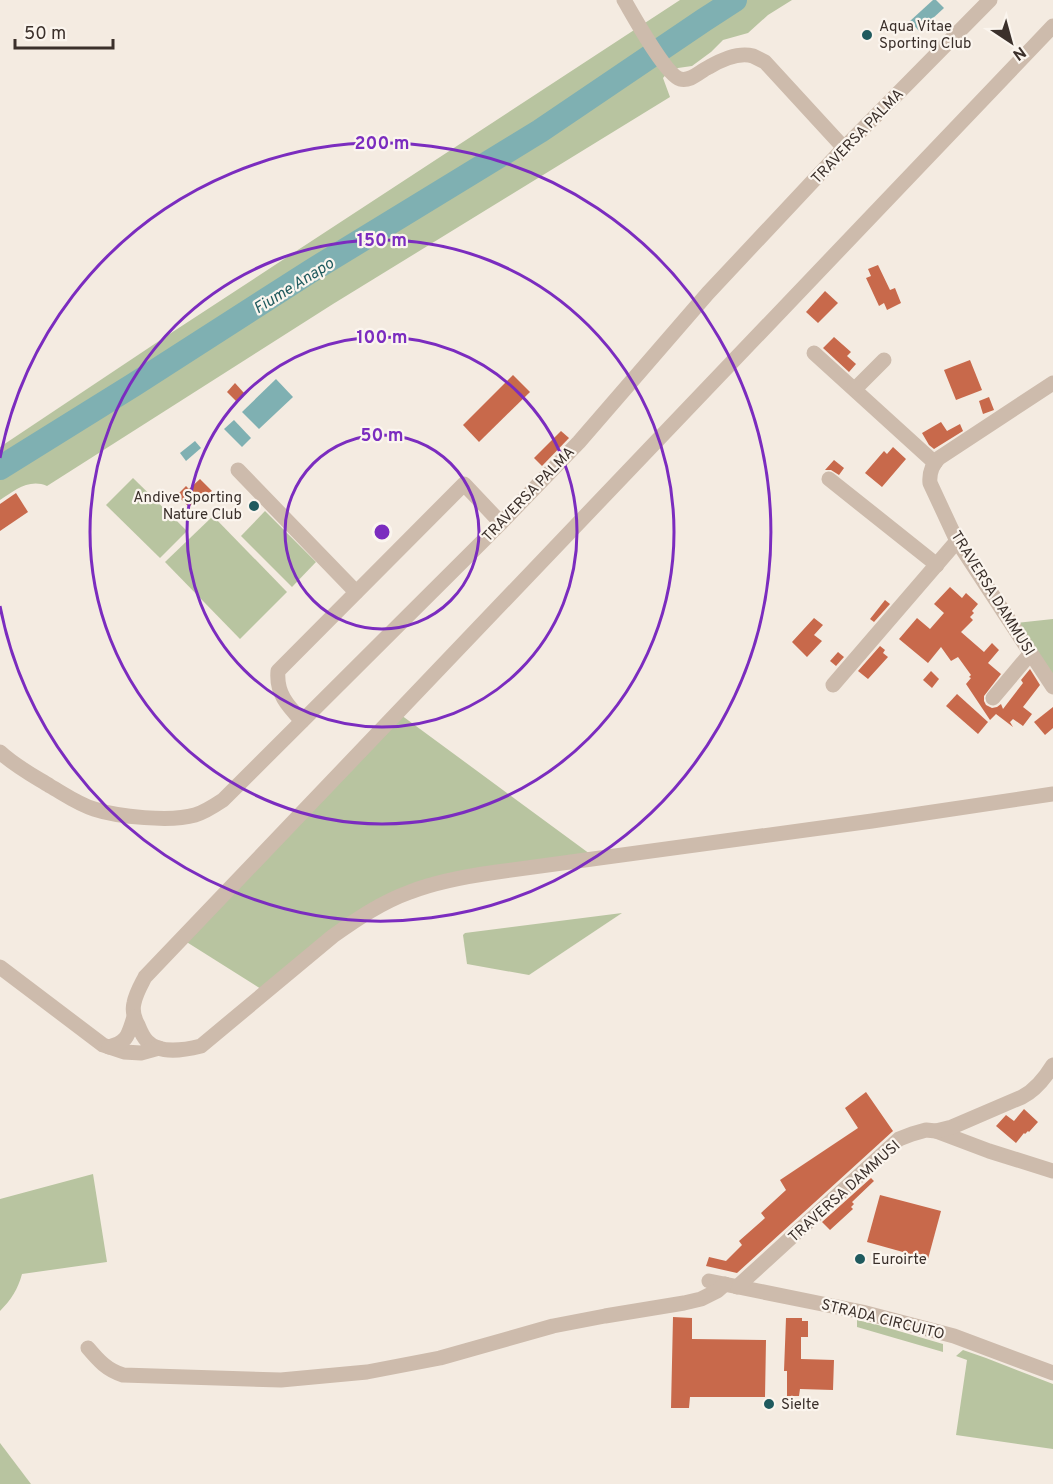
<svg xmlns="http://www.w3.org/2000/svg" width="1053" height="1484" font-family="Overpass,sans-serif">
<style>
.green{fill:#b8c4a0}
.water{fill:#7fb0b2}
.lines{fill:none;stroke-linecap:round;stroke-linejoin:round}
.river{stroke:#7fb0b2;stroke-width:24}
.building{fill:#c8694b}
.minor{stroke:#cdbbac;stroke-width:15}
.ring{fill:none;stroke:#7b2cbf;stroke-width:3}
.poi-dot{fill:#1f5a5e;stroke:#fbf5ee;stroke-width:2}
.labels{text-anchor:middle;stroke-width:4.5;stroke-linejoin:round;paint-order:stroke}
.poi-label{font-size:15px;fill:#3b302b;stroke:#fbf5ee;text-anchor:start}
.street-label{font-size:15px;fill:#3b302b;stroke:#fbf5ee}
.water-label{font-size:16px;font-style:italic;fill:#1f5a5e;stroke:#fbf5ee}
.centre{fill:#7b2cbf;stroke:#fbf5ee;stroke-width:3}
.ring-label{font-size:18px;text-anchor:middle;font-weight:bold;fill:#7b2cbf;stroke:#fbf5ee;stroke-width:4.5;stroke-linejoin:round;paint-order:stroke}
</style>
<rect width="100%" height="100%" fill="#f4ebe1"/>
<g class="green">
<path d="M680,0H792L768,15L748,33L723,40L711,52L692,66L678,68L669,71L663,78L670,97L333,304L47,486C29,478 14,491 0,500V447L171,333Z"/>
<polygon points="133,478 187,531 160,558 106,505"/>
<polygon points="265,511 316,562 292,587 241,536"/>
<polygon points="213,516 287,592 240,639 165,562"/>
<polygon points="1053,619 1053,677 1016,623"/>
<polygon points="401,715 590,854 432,878 261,989 185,941"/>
<polygon points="622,913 529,975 467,964 463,935 465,933"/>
<path d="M93,1174L107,1262L22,1274C18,1289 11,1300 0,1311V1199Z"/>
<polygon points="857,1320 878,1325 943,1344 943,1352 857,1327"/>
<polygon points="963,1350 986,1358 1053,1384 1053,1449 956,1435 967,1360 956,1356"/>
<polygon points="0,1443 31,1484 0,1484"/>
</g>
<g class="water">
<polygon points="933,0 936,0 944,8 919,31 910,21"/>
<polygon points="276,379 293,397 259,429 242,412"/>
<polygon points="234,420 251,438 242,447 224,429"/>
<polygon points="195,441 201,448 186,461 180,453"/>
</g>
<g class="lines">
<polyline class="river" points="0,468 135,384 311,271 540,131 704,20 735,0"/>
</g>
<g class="building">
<polygon points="878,265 890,290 895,288 901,303 887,310 884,303 879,306 866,278 871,276 868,269"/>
<polygon points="825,291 838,303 818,323 806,312"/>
<polygon points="834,337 851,352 847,356 856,364 849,372 823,348"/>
<polygon points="970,360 982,390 956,400 944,370"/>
<polygon points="513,375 530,392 479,442 463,425"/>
<polygon points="235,383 244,393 236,401 227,392"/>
<polygon points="989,397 994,410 983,414 979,401"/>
<polygon points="941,422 947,431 960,424 963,431 934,449 929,445 922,433"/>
<polygon points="561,431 569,438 542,466 534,458"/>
<polygon points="893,447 906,459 882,487 865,473 884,451 887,454"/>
<polygon points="834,460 844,468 839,475 831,470 825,470"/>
<polygon points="200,479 212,491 204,499 200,496 189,507 177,495 186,486 189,489"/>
<polygon points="16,493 28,512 0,531 0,504"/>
<polygon points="950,587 962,598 966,593 978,604 972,611 974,613 970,617 973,620 961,632 984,652 992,643 999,650 988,663 1001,674 984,696 984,701 986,705 992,708 997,707 1001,704 1003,709 1023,683 1021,680 1030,669 1040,685 1023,707 1032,714 1023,726 1013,719 1010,722 1013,727 996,714 990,720 966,684 971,678 969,677 971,675 958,657 951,661 941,647 928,663 899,639 917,618 930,629 944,613 934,604"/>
<polygon points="885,600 890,604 874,622 870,619"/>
<polygon points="814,618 823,625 814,635 822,641 807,657 792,642"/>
<polygon points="880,646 885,650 883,653 888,657 868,679 858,671"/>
<polygon points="838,652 844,657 836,666 830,661"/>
<polygon points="931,671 939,679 932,688 923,680"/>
<polygon points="957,694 988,722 978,734 946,706"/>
<polygon points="1053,707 1053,728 1045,735 1034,722"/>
<polygon points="866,1092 893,1131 737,1273 706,1266 709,1257 726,1261 742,1245 739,1241 765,1218 761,1213 786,1190 780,1180 858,1128 845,1108"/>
<polygon points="1024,1109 1038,1122 1029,1132 1028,1131 1025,1134 1024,1133 1016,1143 996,1126 1006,1115 1014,1121"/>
<polygon points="871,1178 874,1181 852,1202 854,1204 851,1207 853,1209 830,1230 822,1222"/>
<polygon points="880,1195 941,1211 928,1259 867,1242"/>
<polygon points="673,1317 692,1318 692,1339 766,1340 765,1397 690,1397 689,1408 671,1408"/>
<polygon points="786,1318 802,1318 802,1321 808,1321 808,1337 801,1337 801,1359 834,1360 833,1390 800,1389 799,1396 787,1396 787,1371 784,1371"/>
</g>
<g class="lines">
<g class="minor">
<path d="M624,0C633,15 665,74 680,79C691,82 700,71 709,67C721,60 739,52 753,56C757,58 761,60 765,62L844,148"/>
<path d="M1053,26L145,977C141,985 136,993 134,1003C132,1011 134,1018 138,1025C140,1030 143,1037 147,1041C160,1055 185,1050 201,1046L333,936C357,919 382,902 410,892C438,881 468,876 497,872L872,821L1053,794"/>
<polyline points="814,353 935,463"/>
<path d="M1053,383L939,458C932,465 929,473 930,483L957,541L1053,687"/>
<polyline points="855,389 884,360"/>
<polyline points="238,470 356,592"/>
<polyline points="829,479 937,565"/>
<polyline points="833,685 957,541"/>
<polyline points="993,698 1030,654"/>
<path d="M302,721C287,705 276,693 278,671L464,484L501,523"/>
<path d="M0,752C15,766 32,775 50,786C64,794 78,804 94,809C118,817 171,822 195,815C205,812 214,806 223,800L501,523L579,442L708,293L844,148L990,0"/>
<polyline points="0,967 103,1045 124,1052 141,1053 159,1048"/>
<path d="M109,1047C128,1042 128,1035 134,1017"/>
<polyline points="936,1131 989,1151 1053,1171"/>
<polyline points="709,1281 862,1312 954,1336 1053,1373"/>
<path d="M737,1287L899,1139L912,1134L926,1130L936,1131L952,1127L1022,1097C1036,1090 1045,1078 1053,1065"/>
<path d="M88,1348C99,1361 107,1370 123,1375L281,1380L367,1372L440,1358L553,1326L605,1316L684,1303L701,1299L717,1291L725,1284"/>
</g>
</g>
<g class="ring">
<circle cx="382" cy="532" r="97"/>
<circle cx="382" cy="532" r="195"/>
<circle cx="382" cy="532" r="292"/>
<path d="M0 458A389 389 0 1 1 0 606"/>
</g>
<g class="poi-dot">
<circle cx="867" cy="35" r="6"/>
<circle cx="254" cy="506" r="6"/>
<circle cx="860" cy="1259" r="6"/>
<circle cx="769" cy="1404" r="6"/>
</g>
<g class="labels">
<g class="poi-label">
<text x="879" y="31">Aqua Vitae<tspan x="879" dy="17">Sporting Club</tspan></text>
<text x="242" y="502" text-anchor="end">Andive Sporting<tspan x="242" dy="17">Nature Club</tspan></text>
<text x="872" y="1264">Euroirte</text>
<text x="781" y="1409">Sielte</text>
</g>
<g class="street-label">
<text transform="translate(857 136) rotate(-46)" y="5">TRAVERSA PALMA</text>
<text transform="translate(528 494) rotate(-46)" y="5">TRAVERSA PALMA</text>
<text transform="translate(993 593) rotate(58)" y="5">TRAVERSA DAMMUSI</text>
<text transform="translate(844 1191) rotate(-42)" y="5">TRAVERSA DAMMUSI</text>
<text transform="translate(883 1319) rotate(14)" y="5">STRADA CIRCUITO</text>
</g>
<g class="water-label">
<text transform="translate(293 285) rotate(-32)" y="6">Fiume Anapo</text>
</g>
</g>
<circle cx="382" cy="532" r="9" class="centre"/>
<g class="ring-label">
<text x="382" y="149">200 m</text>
<text x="382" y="246">150 m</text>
<text x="382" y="343">100 m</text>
<text x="382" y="441">50 m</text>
</g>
<g transform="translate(1011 42) rotate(144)" stroke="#fbf5ee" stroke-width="4.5" paint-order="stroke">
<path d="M0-4.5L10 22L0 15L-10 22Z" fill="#3b302b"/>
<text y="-9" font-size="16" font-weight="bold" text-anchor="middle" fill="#3b302b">N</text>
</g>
<path d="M15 39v9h98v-9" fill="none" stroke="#3b302b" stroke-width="3"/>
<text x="24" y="39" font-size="18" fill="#3b302b" stroke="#fbf5ee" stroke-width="4.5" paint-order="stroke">50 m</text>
</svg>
